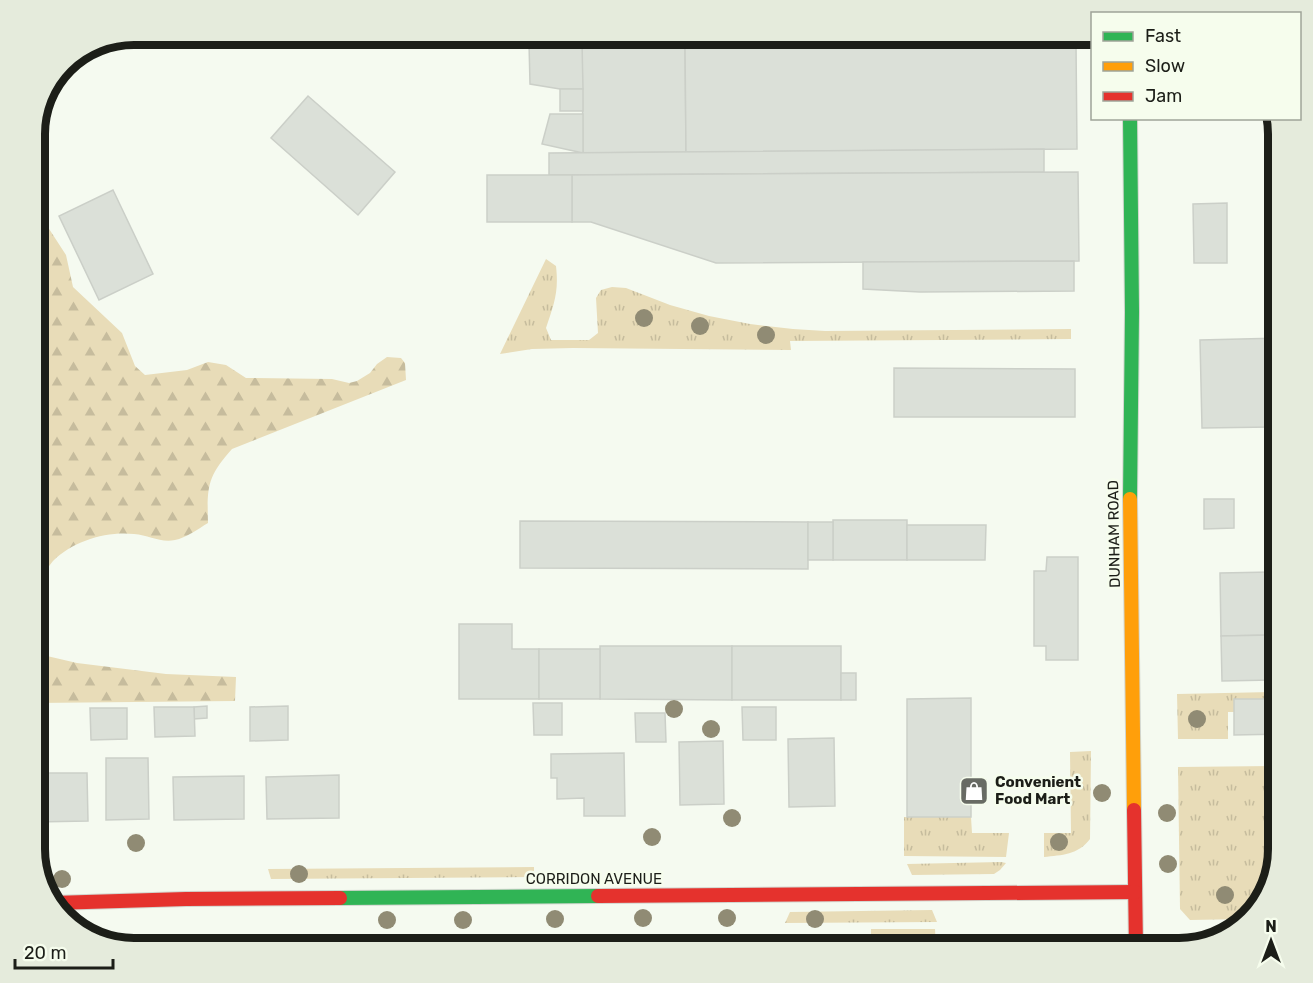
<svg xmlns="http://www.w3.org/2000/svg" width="1313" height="983" font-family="Rubik,sans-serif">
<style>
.grass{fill:url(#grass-tufts)}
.forest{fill:url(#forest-firs)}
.building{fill:#dbe0d8;stroke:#cbcfc8;stroke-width:1.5}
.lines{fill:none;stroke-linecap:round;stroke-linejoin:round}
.lane-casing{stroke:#d2d6cf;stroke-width:20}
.fast-casing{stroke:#d2d6cf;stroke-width:16}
.slow-casing{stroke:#d2d6cf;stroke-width:16}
.jam-casing{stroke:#d2d6cf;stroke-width:16}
.lane{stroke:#fefefd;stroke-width:16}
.fast{stroke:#30b455;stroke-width:14}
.slow{stroke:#ff9f0a;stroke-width:14}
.jam{stroke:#e5322d;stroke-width:14}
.tree{fill:#908b74}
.labels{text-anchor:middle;stroke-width:5;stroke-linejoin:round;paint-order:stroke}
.street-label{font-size:15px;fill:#1c1e18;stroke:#f6fded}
.poi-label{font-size:15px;font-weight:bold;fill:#1c1e18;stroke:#f6fded;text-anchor:start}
.rim{fill:none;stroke:#1c1e18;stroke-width:8}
</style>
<defs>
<pattern id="grass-tufts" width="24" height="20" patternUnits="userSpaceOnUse" patternTransform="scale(1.5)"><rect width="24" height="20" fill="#e8dcb8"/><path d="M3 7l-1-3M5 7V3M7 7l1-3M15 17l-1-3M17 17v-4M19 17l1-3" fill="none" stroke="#c6bc9d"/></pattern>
<pattern id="forest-firs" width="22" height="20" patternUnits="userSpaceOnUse" patternTransform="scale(1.5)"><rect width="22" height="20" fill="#e8dcb8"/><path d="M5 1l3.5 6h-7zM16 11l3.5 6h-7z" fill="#c6bc9d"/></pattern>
</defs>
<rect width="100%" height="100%" fill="#f5faf0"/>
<g class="grass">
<path d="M546,259L556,266C559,292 554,304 546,328L551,340H589L598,333L596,298L601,290L612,287L626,288L670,305L709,316L750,324L793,329L825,331L1071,329V339L790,341L791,350L573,348L532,349L500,354Z"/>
<polygon points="1278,692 1278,699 1234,699 1234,712 1228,712 1228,739 1178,739 1177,694"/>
<path d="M1091,751L1090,839C1078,855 1062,855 1044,857V833H1071L1070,752Z"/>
<polygon points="1278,766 1278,849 1258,910 1246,919 1190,920 1180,909 1178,767"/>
<polygon points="904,817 971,817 972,833 1009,833 1006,857 904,856"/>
<polygon points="1001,862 1006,863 1000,870 994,874 912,875 907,864"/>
<polygon points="534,867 534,877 271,879 268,869"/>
<polygon points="932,910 937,922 785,923 790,912"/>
<polygon points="871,929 935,929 936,948 871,948"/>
</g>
<g class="forest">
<path d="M35,213L42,218L66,255L73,287L122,333L135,366L145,375L187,370L208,362L226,365L246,378L332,379L349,383L357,381L370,373L377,364L387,357L401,358L405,363L406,380L232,449C207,477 207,487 208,523C198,529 186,538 175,540C160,543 149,535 134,534C106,531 73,541 53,561C46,569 41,580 35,588Z"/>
<polygon points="35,649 47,656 77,663 166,674 236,677 235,701 35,703"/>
</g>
<g class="building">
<rect x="943" y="35" width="31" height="10"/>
<polygon points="685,42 686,152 583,153 582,43"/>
<polygon points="529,43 582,43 583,89 560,89 530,84"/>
<polygon points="1076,44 1077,149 686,152 685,46"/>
<rect x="560" y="89" width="23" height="22"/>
<polygon points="308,96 395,172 358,215 271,138"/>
<polygon points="550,114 583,114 583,153 542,144"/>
<polygon points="1044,149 1044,172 549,175 549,153"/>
<polygon points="1078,172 1079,261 716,263 591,222 572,222 572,175"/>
<rect x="487" y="175" width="85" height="47"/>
<polygon points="113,190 153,274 99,300 59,216"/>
<polygon points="1227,203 1227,263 1194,263 1193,204"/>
<polygon points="1074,261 1074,291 920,292 863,289 863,262"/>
<polygon points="1278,338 1278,427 1202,428 1200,340"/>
<polygon points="894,368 1075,369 1075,417 894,417"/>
<polygon points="1204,499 1234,499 1234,528 1204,529"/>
<rect x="833" y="520" width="74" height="40"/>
<polygon points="520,521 808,522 808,569 520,568"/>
<rect x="808" y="522" width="25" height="38"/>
<polygon points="907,525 986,525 985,560 907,560"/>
<polygon points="1047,557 1078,557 1078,660 1046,660 1046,646 1034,646 1034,571 1046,571"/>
<polygon points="1278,572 1278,635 1221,636 1220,573"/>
<polygon points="459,624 512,624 512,649 539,649 539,699 459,699"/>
<polygon points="1278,635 1278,680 1222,681 1221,636"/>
<polygon points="600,646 732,646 732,700 600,699"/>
<rect x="732" y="646" width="109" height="54"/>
<rect x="539" y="649" width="61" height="50"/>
<rect x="841" y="673" width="15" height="27"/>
<polygon points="971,698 971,817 907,817 907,699"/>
<polygon points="1234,699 1278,699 1278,734 1234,735"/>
<polygon points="533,703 562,703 562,735 534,735"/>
<polygon points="207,706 207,718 194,719 194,707"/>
<polygon points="288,706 288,740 250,741 250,707"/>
<polygon points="154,707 194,707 195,736 155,737"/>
<polygon points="742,707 776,707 776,740 743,740"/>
<polygon points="90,708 127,708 127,739 91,740"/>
<polygon points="35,710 44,710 44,742 35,743"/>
<polygon points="635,713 665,713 666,742 636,742"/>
<polygon points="834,738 835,806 789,807 788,739"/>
<polygon points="723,741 724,804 680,805 679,742"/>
<polygon points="624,753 625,816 584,816 584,798 557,799 557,778 551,778 551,754"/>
<polygon points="106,758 148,758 149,819 106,820"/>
<polygon points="35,773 87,773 88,821 35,822"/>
<polygon points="339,775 339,818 267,819 266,777"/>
<polygon points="244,776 244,819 174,820 173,777"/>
</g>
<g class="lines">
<g class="lane-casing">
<polyline id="lane" points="64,67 82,54"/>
</g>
<g class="fast-casing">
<g id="fast">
<polyline points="1130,118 1132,312 1130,499"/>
<polyline points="340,898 598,896"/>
</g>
</g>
<g class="slow-casing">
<polyline id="slow" points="1130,499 1134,810"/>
</g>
<g class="jam-casing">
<g id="jam">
<polyline points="1134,810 1136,948"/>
<polyline points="598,896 1135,892"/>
<polyline points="53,903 186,899 340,898"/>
</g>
</g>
<use href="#lane" class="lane"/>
<use href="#fast" class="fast"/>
<use href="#slow" class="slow"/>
<use href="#jam" class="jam"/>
</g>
<g class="tree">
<circle cx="644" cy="318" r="9"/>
<circle cx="700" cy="326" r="9"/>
<circle cx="766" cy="335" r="9"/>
<circle cx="674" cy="709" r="9"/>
<circle cx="1197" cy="719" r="9"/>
<circle cx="711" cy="729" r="9"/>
<circle cx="1102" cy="793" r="9"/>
<circle cx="1167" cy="813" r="9"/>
<circle cx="732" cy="818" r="9"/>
<circle cx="652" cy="837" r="9"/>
<circle cx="1059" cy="842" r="9"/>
<circle cx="136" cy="843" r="9"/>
<circle cx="1168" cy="864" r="9"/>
<circle cx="299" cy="874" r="9"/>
<circle cx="62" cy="879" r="9"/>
<circle cx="1225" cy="895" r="9"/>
<circle cx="643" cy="918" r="9"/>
<circle cx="727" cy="918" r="9"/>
<circle cx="555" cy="919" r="9"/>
<circle cx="815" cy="919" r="9"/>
<circle cx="387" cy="920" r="9"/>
<circle cx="463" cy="920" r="9"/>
</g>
<defs>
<g id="shop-square" transform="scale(1.5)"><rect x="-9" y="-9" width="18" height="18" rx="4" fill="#686b64" stroke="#f6fded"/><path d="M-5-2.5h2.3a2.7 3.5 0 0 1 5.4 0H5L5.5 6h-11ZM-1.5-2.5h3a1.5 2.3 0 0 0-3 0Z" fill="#fff"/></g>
</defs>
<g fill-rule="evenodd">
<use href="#shop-square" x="974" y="791"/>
</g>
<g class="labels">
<g class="street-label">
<text transform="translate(1114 534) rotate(-91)" y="5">DUNHAM ROAD</text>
<text x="594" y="884">CORRIDON AVENUE</text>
</g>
<g class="poi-label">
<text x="995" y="787">Convenient<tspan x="995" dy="17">Food Mart</tspan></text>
</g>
</g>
<path d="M0 0H1313V983H0ZM134 45H1179A89 89 0 0 1 1268 134V849A89 89 0 0 1 1179 938H134A89 89 0 0 1 45 849V134A89 89 0 0 1 134 45Z" fill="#e5ebdc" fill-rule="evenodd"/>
<path class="rim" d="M134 45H1179A89 89 0 0 1 1268 134V849A89 89 0 0 1 1179 938H134A89 89 0 0 1 45 849V134A89 89 0 0 1 134 45Z"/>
<rect x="1091" y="12" width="210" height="108" fill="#f6fded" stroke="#9fa498" stroke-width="1.5"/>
<rect x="1103" y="32" width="30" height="9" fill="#30b455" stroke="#9fa498" stroke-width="1.5"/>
<text x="1145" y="42" font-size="18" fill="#1c1e18">Fast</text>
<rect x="1103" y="62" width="30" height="9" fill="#ff9f0a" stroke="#9fa498" stroke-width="1.5"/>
<text x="1145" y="72" font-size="18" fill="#1c1e18">Slow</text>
<rect x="1103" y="92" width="30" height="9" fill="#e5322d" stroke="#9fa498" stroke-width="1.5"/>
<text x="1145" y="102" font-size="18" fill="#1c1e18">Jam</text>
<g transform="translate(1271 941)" stroke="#f6fded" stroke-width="4.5" paint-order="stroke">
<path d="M0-4.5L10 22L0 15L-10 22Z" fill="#1c1e18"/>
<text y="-9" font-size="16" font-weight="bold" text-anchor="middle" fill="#1c1e18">N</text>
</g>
<path d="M15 959v9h98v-9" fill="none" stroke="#1c1e18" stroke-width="3"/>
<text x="24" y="959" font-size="18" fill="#1c1e18" stroke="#f6fded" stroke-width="4.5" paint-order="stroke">20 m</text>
</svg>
